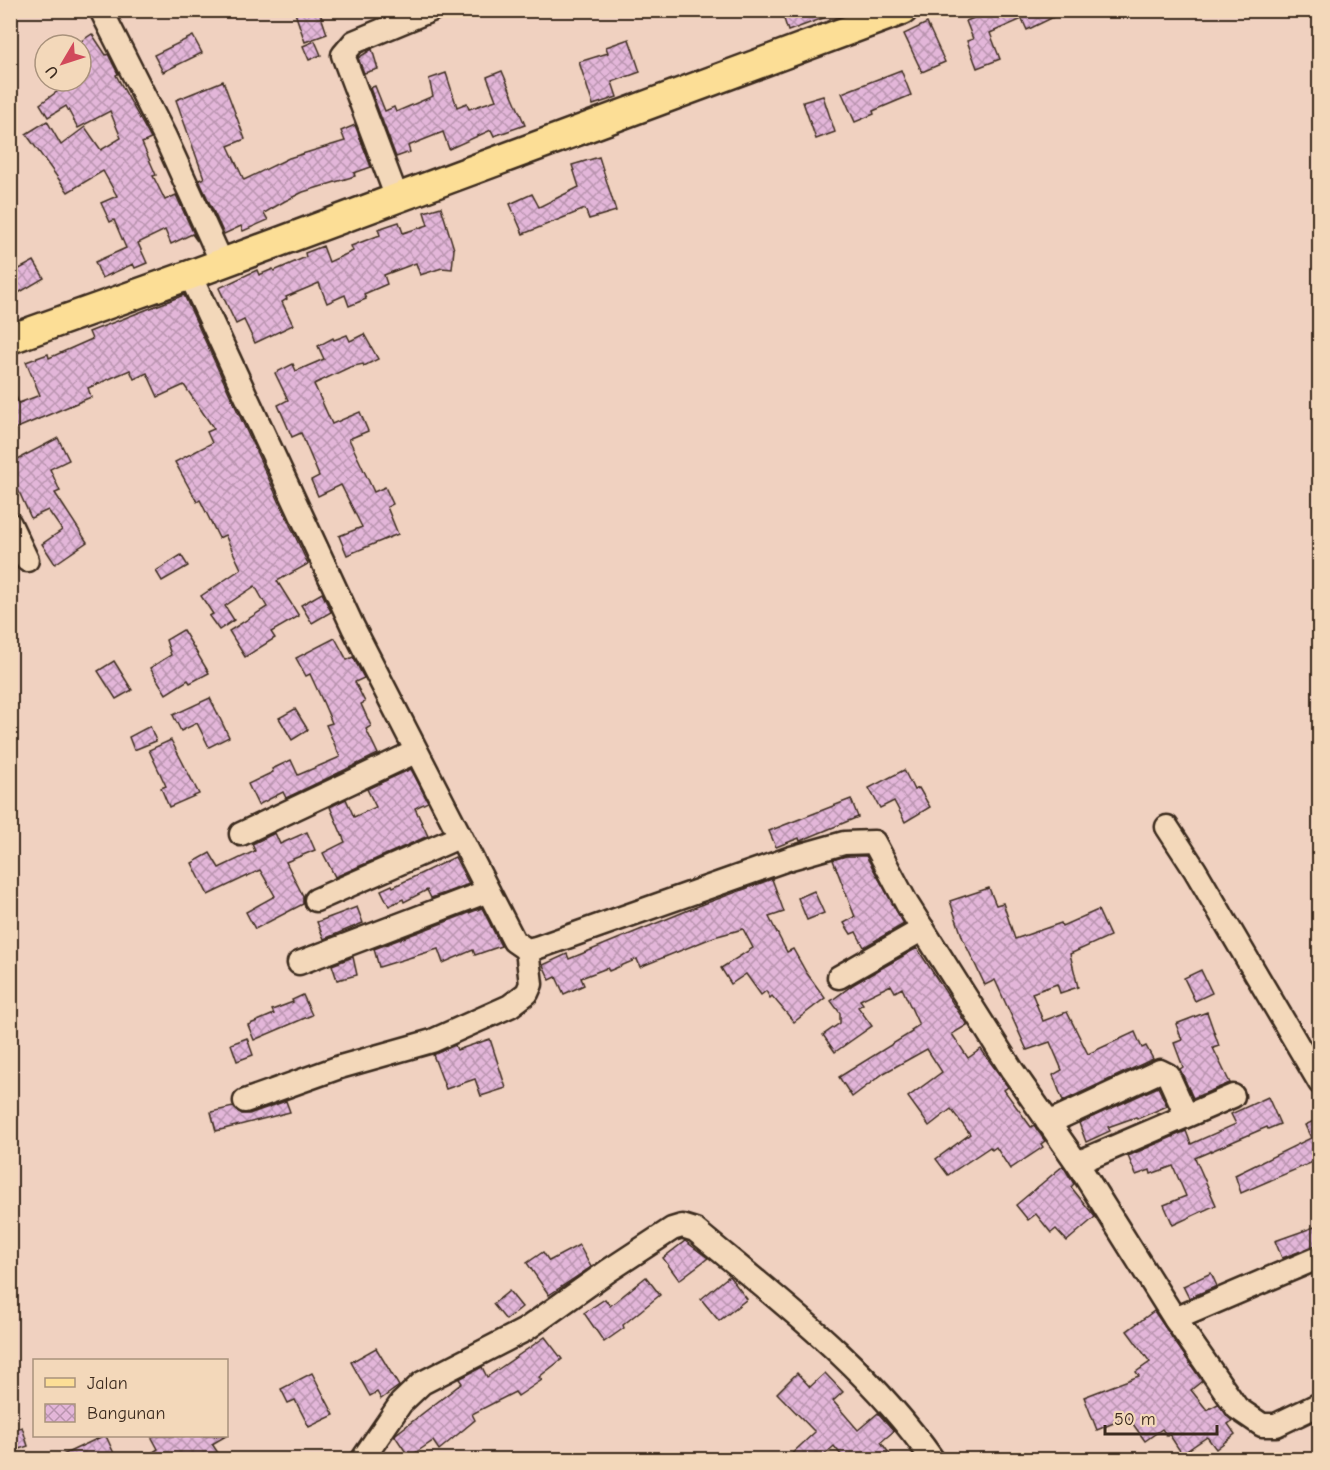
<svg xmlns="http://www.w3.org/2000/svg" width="1330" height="1470" font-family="'Comic Neue',sans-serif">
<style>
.building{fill:url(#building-cross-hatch);stroke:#3b2a1e;stroke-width:1.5}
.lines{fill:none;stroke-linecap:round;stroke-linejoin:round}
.minor-casing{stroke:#3b2a1e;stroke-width:27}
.major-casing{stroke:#3b2a1e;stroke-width:33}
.minor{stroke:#f3d8ba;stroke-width:22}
.major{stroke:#fcde96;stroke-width:28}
</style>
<defs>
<pattern id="building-cross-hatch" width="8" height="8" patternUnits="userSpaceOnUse" patternTransform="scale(1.5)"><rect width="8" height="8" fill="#e3b6d9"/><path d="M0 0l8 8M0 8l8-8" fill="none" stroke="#b994af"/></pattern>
</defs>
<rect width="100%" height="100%" fill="#f0d1c0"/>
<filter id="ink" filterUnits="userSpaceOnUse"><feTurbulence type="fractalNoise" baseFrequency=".0167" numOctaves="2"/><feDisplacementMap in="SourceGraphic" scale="12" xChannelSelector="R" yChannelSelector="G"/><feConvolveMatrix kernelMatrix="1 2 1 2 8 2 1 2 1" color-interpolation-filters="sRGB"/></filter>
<g filter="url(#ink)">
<g class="building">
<polygon points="294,10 319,10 327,34 305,42"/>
<polygon points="781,10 840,10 840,12 788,31"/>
<polygon points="971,10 1068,10 1027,30 1022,19 990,33 1000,59 977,68 967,41 973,39 966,21 974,18"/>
<polygon points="927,23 945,62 922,72 904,34"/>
<polygon points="92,34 106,55 108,54 118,74 116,75 151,139 142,143 156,175 153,176 165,200 176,195 197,241 192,234 171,244 165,230 138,243 147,263 135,268 133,264 102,278 95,262 126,248 114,220 110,222 101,203 117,196 103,171 68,192 26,134 47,121 61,145 85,127 101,150 121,138 110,111 78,128 66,106 48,117 40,104 72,81 81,81 80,42"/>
<polygon points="193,36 202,53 163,72 154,55"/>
<polygon points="629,39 640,72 612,82 617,97 593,105 579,62 608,53 606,47"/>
<polygon points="315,41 321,55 309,60 303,46"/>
<polygon points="372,49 378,69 364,73 358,58"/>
<polygon points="901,70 911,95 873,111 874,114 855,122 842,93"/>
<polygon points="502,71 525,125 494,136 491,130 449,149 443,132 408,146 410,152 396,157 370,88 375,86 385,111 394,107 396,112 433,96 429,79 446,73 457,107 467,103 469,109 496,100 487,77"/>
<polygon points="223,81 245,139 228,146 244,180 289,158 345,141 341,131 355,125 371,167 354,173 355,176 303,192 285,201 264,213 268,220 243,231 241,226 224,234 199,180 204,178 176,100"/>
<polygon points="823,96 835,132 816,139 803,102"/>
<polygon points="599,157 616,211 589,219 585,209 523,234 510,204 532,194 539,207 579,187 572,165"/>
<polygon points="441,207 454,249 452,269 442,268 420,275 416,263 384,275 387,284 364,294 366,299 349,306 345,295 327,303 319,283 286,297 287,299 282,302 293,325 255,343 244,320 236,324 219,288 257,270 259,275 273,269 274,271 306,257 305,253 323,246 329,262 353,251 351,246 380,235 378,229 399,222 403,233 428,225 424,212"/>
<polygon points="34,261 44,278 10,298 10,274"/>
<polygon points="184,295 308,564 277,581 299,616 271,632 275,638 245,657 229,631 267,607 255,586 225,606 234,620 219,630 209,616 213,614 201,596 241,569 225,535 219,538 200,500 197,502 175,462 212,443 207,432 214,429 184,385 158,397 147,373 134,379 130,370 88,388 91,397 10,431 10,384 19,403 40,395 26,362 48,354 49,358 92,339 89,332"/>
<polygon points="364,334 378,359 364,366 363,364 350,367 314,384 332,424 360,412 368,431 349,439 374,492 385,487 393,504 387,507 398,534 347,555 339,536 362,527 341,485 318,496 311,480 319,476 301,433 292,437 278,405 288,400 275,373 293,364 296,371 324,359 318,346 333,338 334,340 347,335 350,341"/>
<polygon points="58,438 69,460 50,469 60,491 55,493 87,542 55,564 42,544 62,530 48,510 31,518 16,485 10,488 10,463"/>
<polygon points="181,555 188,566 162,581 156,571"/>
<polygon points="322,593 331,612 312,623 301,605"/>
<polygon points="183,630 209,673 190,683 188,680 166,694 150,668 171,655 166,640"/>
<polygon points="335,638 347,660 353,657 364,678 355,682 365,702 361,704 371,726 366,729 378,754 286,798 283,792 258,805 248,784 273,772 272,769 291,760 298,775 340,757 326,725 332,723 323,702 310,674 306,676 296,658"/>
<polygon points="114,661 132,690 116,699 98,671"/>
<polygon points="210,698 229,737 209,747 197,723 181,731 173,715"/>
<polygon points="295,709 308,730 292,740 279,718"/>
<polygon points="150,726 156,741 134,750 129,737"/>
<polygon points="171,740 199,794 169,807 161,788 166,786 149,750"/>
<polygon points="411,769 428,802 415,808 428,836 335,877 323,853 345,842 330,807 346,799 354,817 376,807 367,789"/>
<polygon points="904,770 914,790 919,788 930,807 905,822 894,801 880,808 869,788"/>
<polygon points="851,799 858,817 800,841 799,838 776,847 769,831"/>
<polygon points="307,832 315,850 286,862 303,896 303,904 255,929 246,912 275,896 260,870 208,895 192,863 210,853 219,868 255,851 252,844 275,833 280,844"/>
<polygon points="846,856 866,856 904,924 864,947 856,932 851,934 844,923 855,917 833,860"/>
<polygon points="455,857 469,884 431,898 427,890 404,902 403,899 389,906 381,890 392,885 393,887"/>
<polygon points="772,879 784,912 769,917 787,952 793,949 806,972 825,998 794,1022 772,996 770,998 766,991 761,995 746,974 731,984 721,968 753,948 743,929 714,937 640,967 637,959 609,971 607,968 581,978 584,985 564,994 556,977 550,980 543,965 567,954 569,959 701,905"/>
<polygon points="989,888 996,905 1003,903 1015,939 1061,923 1062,926 1098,910 1110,936 1070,954 1078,987 1060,993 1057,984 1032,993 1043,1021 1067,1012 1088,1054 1135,1032 1142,1048 1146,1046 1153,1059 1063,1101 1053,1075 1062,1070 1050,1042 1027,1050 995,980 985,985 963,939 950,901"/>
<polygon points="814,891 824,913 807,920 798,898"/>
<polygon points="357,907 363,923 324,939 317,922"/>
<polygon points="482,908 501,946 475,955 473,950 443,963 438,949 379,967 374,949"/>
<polygon points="917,948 967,1025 952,1034 968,1058 981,1049 1008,1087 1004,1090 1031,1127 1034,1125 1045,1141 1041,1144 1043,1147 1010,1169 996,1147 992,1150 990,1147 948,1175 936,1159 970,1134 951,1109 929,1126 908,1097 942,1072 927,1049 884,1073 852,1097 839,1077 912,1032 911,1030 919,1025 902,988 895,992 891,985 860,1000 863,1004 858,1007 872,1026 835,1052 823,1035 840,1023 840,1013 831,1001 854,984"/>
<polygon points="353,957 357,975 337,980 332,965"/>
<polygon points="1201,970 1212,993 1195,1001 1184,978"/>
<polygon points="303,995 312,1015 254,1040 248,1025 274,1014 272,1010 293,1002 292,1000"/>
<polygon points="1207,1012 1219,1046 1213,1048 1230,1083 1193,1098 1180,1069 1183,1067 1174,1043 1182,1040 1176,1024"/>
<polygon points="247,1038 253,1055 237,1061 231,1044"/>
<polygon points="490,1039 506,1088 481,1096 475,1079 446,1089 433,1055 455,1045 457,1050"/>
<polygon points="1158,1087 1167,1106 1137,1119 1136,1117 1108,1127 1110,1131 1086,1142 1079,1123"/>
<polygon points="1268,1097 1280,1124 1268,1129 1267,1127 1195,1158 1216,1205 1173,1225 1164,1205 1186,1196 1173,1166 1151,1174 1150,1170 1136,1175 1128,1156 1186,1131 1191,1144 1236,1124 1231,1114"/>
<polygon points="286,1101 290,1112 216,1131 211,1112 233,1107 242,1114 249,1114"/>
<polygon points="1320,1118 1320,1159 1241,1193 1235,1175 1311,1138 1305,1125"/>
<polygon points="1063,1166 1074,1184 1071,1187 1095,1217 1067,1241 1056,1229 1051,1233 1036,1214 1028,1220 1016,1205"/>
<polygon points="1320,1225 1320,1244 1282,1258 1275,1241"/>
<polygon points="685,1241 708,1258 679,1280 663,1258"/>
<polygon points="579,1245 591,1267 549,1295 527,1263 543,1252 549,1261"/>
<polygon points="1211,1273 1217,1286 1189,1298 1183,1286"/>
<polygon points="729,1276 747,1299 719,1321 701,1299"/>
<polygon points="646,1277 660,1295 623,1325 624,1328 604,1342 584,1313 605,1299 610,1306"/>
<polygon points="509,1291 522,1307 506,1320 493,1304"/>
<polygon points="1154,1311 1202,1381 1191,1390 1207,1410 1218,1404 1232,1421 1228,1424 1235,1434 1216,1449 1207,1437 1182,1454 1169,1434 1167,1436 1162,1429 1145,1441 1128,1417 1097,1430 1084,1397 1139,1376 1136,1372 1150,1362 1127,1331"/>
<polygon points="545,1337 562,1359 539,1377 542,1380 518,1396 515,1392 472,1414 475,1420 439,1450 433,1441 409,1457 395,1436 396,1434 462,1383 459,1379 482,1367 487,1377"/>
<polygon points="376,1348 399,1386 381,1399 377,1392 370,1396 351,1362"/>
<polygon points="312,1373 334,1415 309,1427 295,1400 288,1403 281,1389"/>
<polygon points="797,1373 810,1387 825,1373 843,1392 833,1401 858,1430 878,1413 894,1431 881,1442 894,1460 845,1460 834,1446 819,1460 785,1460 815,1432 777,1393"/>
<polygon points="22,1427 28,1446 10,1452 10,1431"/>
<polygon points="106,1436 117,1460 52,1460 103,1436"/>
<polygon points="151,1436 226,1436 212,1444 223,1460 141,1460 158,1449"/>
</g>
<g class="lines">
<g class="minor-casing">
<g id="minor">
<polyline points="101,10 165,137 222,263"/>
<polyline points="397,198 343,55 354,42 431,10"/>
<polyline points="190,275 353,627 514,941 527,950 536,948 791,858 844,843 874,842 907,904 1012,1070 1077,1163 1175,1319 1237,1408 1262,1425 1276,1425 1320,1404"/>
<polyline points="10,524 27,560"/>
<polyline points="1167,827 1195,870 1320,1083"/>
<polyline points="241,834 415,752"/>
<polyline points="316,900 459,837"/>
<polyline points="299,963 488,891"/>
<polyline points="839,977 923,929"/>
<polyline points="245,1101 340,1067 432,1041 510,1006 527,993 531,984 527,950"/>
<polyline points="1048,1123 1160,1071 1168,1075 1186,1115"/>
<polyline points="1077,1163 1233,1096"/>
<polyline points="1175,1319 1320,1257"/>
<path d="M362,1460L401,1403L422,1383L525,1330L608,1271L672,1229L682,1226L695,1230C779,1300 870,1369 933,1460"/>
</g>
</g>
<g class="major-casing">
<polyline id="major" points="10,339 190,275 903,10"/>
</g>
<use href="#minor" class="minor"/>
<use href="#major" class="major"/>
</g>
</g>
<rect width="1330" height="1470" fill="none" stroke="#f3d8ba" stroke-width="36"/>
<rect x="18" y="18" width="1294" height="1434" fill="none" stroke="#3b2a1e" stroke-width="2" filter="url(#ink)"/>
<rect x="33" y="1359" width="195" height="78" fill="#f3d8ba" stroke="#a9927c" stroke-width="1.5"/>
<rect x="45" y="1378" width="30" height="9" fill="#fcde96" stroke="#a9927c" stroke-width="1.5"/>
<text x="87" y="1389" font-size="18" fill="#3b2a1e">Jalan</text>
<rect x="45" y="1404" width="30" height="18" fill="url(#building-cross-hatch)" stroke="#a9927c" stroke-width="1.5"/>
<text x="87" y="1419" font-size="18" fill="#3b2a1e">Bangunan</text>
<g transform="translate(63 63) rotate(231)"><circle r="28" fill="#f3d8ba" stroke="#a9927c" stroke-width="1.5"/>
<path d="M0-4.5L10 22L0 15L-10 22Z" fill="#d1495b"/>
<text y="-9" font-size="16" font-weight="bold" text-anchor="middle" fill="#3b2a1e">U</text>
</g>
<path d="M1105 1425v9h112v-9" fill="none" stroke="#3b2a1e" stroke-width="3"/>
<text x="1114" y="1425" font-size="18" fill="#3b2a1e" stroke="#f3d8ba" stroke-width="4.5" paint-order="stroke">50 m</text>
</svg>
